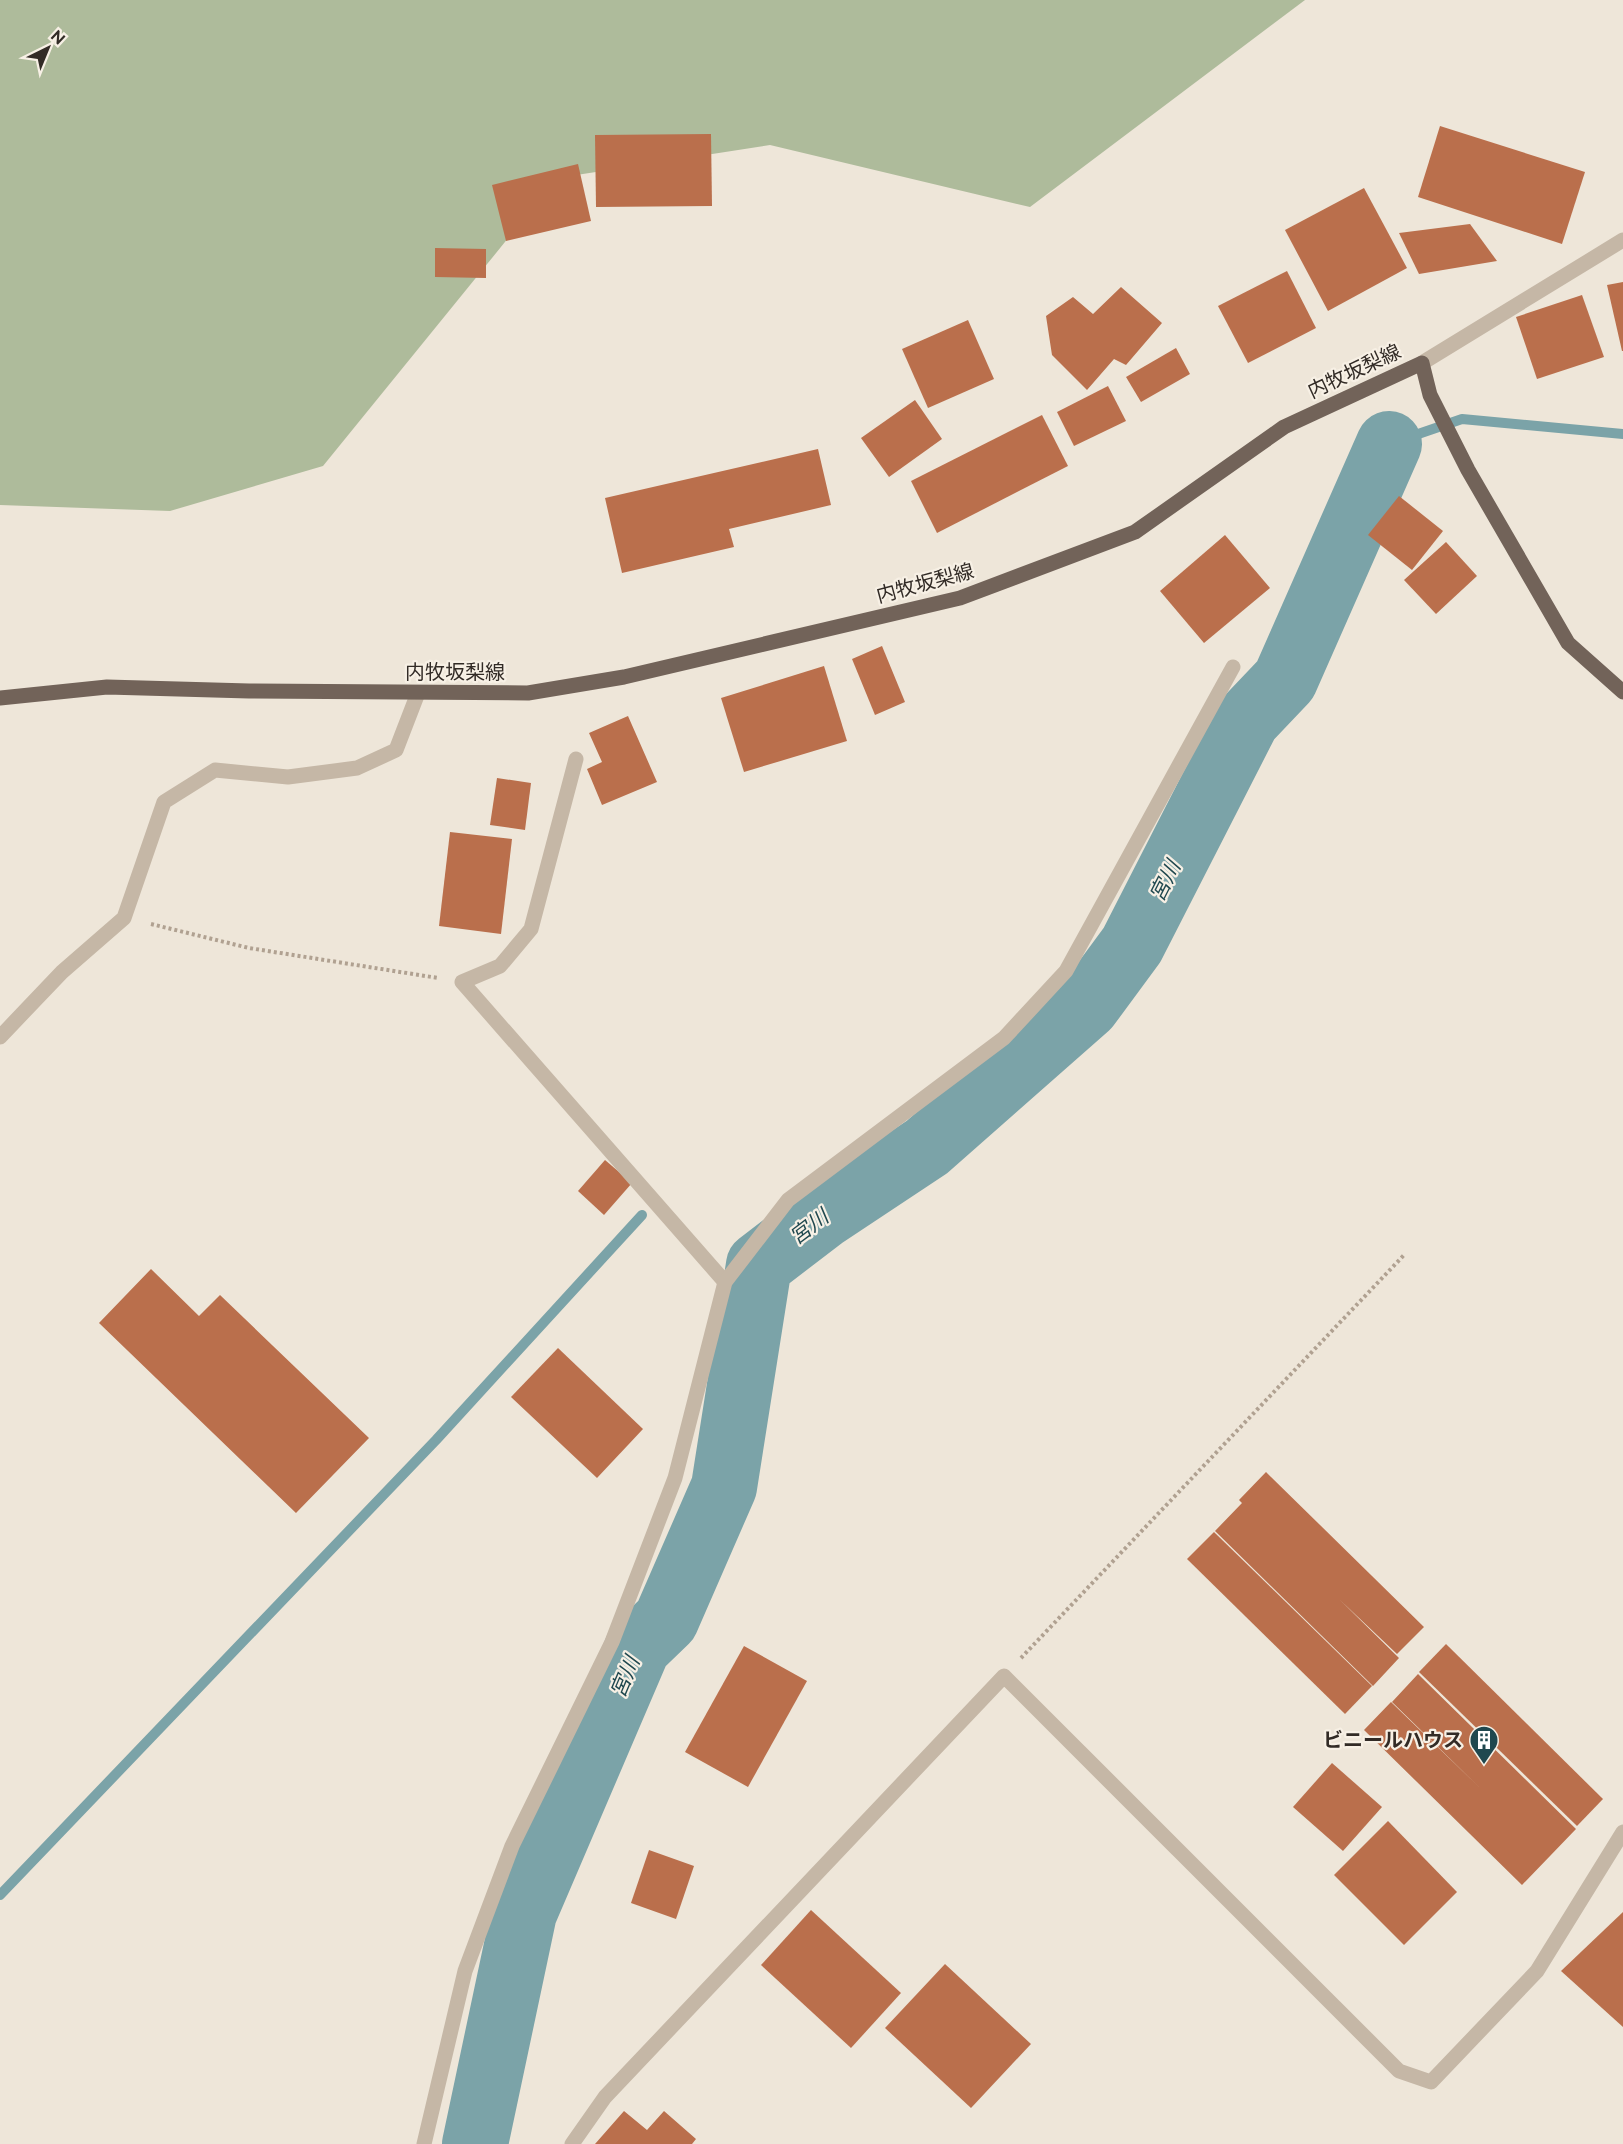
<svg xmlns="http://www.w3.org/2000/svg" width="1623" height="2144" font-family="Raleway,'Noto Sans JP',sans-serif">
<style>
.green{fill:#aebb9b}
.lines{fill:none;stroke-linecap:round;stroke-linejoin:round}
.stream{stroke:#7ba3a8;stroke-width:10}
.river{stroke:#7ba3a8;stroke-width:66}
.building{fill:#ba6f4c}
.path{stroke:#b0a191;stroke-width:4;stroke-dasharray:3 3;stroke-linecap:butt}
.minor{stroke:#c5b7a6;stroke-width:15}
.major{stroke:#726359;stroke-width:15}
.labels{text-anchor:middle;stroke-width:4.5;stroke-linejoin:round;paint-order:stroke}
.street-label{font-size:20px;fill:#322b26;stroke:#f7f0e5}
.poi-label{font-size:20px;font-weight:bold;fill:#322b26;stroke:#f7f0e5;text-anchor:end}
.water-label{font-size:21px;font-style:italic;fill:#20484f;stroke:#f7f0e5}
</style>
<rect width="100%" height="100%" fill="#eee6d9"/>
<polygon class="green" points="0,0 1305,0 1030,207 770,145 557,178 323,466 170,511 0,505"/>
<g class="lines">
<g class="stream">
<polyline points="1389,444 1462,419 1623,434"/>
<polyline points="0,1895 436,1440 642,1215"/>
</g>
<polyline class="river" points="475,2144 524,1913 638,1647 666,1620 724,1487 759,1265 823,1216 927,1147 1087,1006 1132,945 1247,720 1285,680 1389,444"/>
</g>
<g class="building">
<polygon points="1440,126 1585,172 1562,244 1418,197"/>
<polygon points="711,134 712,206 596,207 595,135"/>
<polygon points="578,164 591,221 506,241 492,185"/>
<polygon points="1364,188 1407,268 1328,311 1285,230"/>
<polygon points="1470,224 1497,261 1419,274 1399,233"/>
<polygon points="435,248 486,249 486,278 435,277"/>
<polygon points="1287,271 1316,328 1248,363 1218,306"/>
<polygon points="1623,282 1623,351 1622,351 1607,285"/>
<polygon points="1121,287 1162,323 1126,365 1114,359 1087,390 1052,355 1046,316 1073,297 1093,314"/>
<polygon points="1582,295 1604,357 1537,379 1516,317"/>
<polygon points="968,320 994,379 928,408 902,349"/>
<polygon points="1176,348 1190,374 1141,402 1126,377"/>
<polygon points="1108,386 1126,421 1074,446 1057,412"/>
<polygon points="915,400 942,439 889,477 861,438"/>
<polygon points="1042,415 1068,466 937,533 911,481"/>
<polygon points="818,449 831,505 729,529 734,547 622,573 605,498"/>
<polygon points="1399,496 1443,531 1412,570 1368,535"/>
<polygon points="1225,535 1270,588 1204,643 1160,591"/>
<polygon points="1446,542 1477,576 1436,614 1404,580"/>
<polygon points="882,646 905,702 875,715 852,659"/>
<polygon points="824,666 847,741 744,772 721,698"/>
<polygon points="628,716 657,782 602,805 587,769 602,762 589,733"/>
<polygon points="497,778 531,783 525,830 490,825"/>
<polygon points="450,832 512,839 501,934 439,926"/>
<polygon points="605,1160 632,1183 604,1215 578,1191"/>
<polygon points="151,1269 199,1316 220,1295 369,1438 296,1513 99,1323"/>
<polygon points="558,1348 643,1429 597,1478 511,1397"/>
<polygon points="1266,1472 1424,1627 1397,1654 1339,1599 1399,1658 1373,1686 1215,1531 1242,1503 1239,1500"/>
<polygon points="1214,1532 1372,1686 1345,1714 1187,1559"/>
<polygon points="1446,1644 1603,1799 1577,1826 1419,1672"/>
<polygon points="744,1646 807,1681 748,1787 685,1752"/>
<polygon points="1418,1674 1576,1829 1522,1885 1364,1730 1391,1702 1480,1788 1392,1702"/>
<polygon points="1332,1763 1382,1807 1343,1851 1293,1807"/>
<polygon points="1388,1821 1457,1892 1404,1945 1334,1875"/>
<polygon points="649,1850 694,1866 676,1919 631,1903"/>
<polygon points="811,1910 901,1993 851,2048 761,1965"/>
<polygon points="1623,1912 1623,2027 1561,1971"/>
<polygon points="945,1964 1031,2044 971,2108 885,2028"/>
<polygon points="624,2111 647,2130 664,2111 696,2139 692,2144 595,2144"/>
</g>
<g class="lines">
<g class="path">
<polyline points="151,924 249,948 438,978"/>
<polyline points="1021,1658 1405,1254"/>
</g>
<g class="minor">
<polyline points="1422,363 1623,240"/>
<polyline points="576,759 531,929 500,966 462,982 725,1282"/>
<polyline points="0,1037 62,972 124,918 164,802 215,770 288,777 357,768 396,750 418,693"/>
<polyline points="424,2144 465,1971 512,1846 612,1642 675,1478 725,1282 788,1200 1004,1038 1066,971 1233,667"/>
<polyline points="572,2144 605,2097 1004,1676 1399,2071 1431,2082 1537,1971 1623,1832"/>
</g>
<polyline class="major" points="0,698 107,687 249,691 528,693 624,677 960,598 1135,532 1284,427 1422,363 1430,395 1468,470 1568,643 1623,692"/>
</g>
<defs>
<g id="building-pin" transform="scale(1.5)"><path d="M0 17L-7.5 6A9.5 9.5 0 1 1 7.5 6Z" fill="#20484f" stroke="#f7f0e5"/><path d="M-4-6H4V6H1V3H-1V6H-4ZM-2.5-4.3h1.7v1.8h-1.7ZM.8-4.3h1.7v1.8H.8ZM-2.5-1h1.7V.8h-1.7ZM.8-1h1.7V.8H.8Z" fill="#fff"/></g>
</defs>
<g fill-rule="evenodd">
<use href="#building-pin" x="1484" y="1740"/>
</g>
<g class="labels">
<g class="street-label">
<text transform="translate(1354 371) rotate(-25)" y="7">内牧坂梨線</text>
<text transform="translate(925 583) rotate(-15)" y="7">内牧坂梨線</text>
<text x="455" y="679">内牧坂梨線</text>
</g>
<g class="poi-label">
<text x="1463" y="1747">ビニールハウス</text>
</g>
<g class="water-label">
<text transform="translate(1165 881) rotate(-63)" y="7">宮川</text>
<text transform="translate(809 1227) rotate(-37)" y="7">宮川</text>
<text transform="translate(625 1677) rotate(-67)" y="7">宮川</text>
</g>
</g>
<g transform="translate(48 48) rotate(43)" stroke="#f7f0e5" stroke-width="4.5" paint-order="stroke">
<path d="M0-4.5L10 22L0 15L-10 22Z" fill="#322b26"/>
<text y="-9" font-size="16" font-weight="bold" text-anchor="middle" fill="#322b26">N</text>
</g>
</svg>
